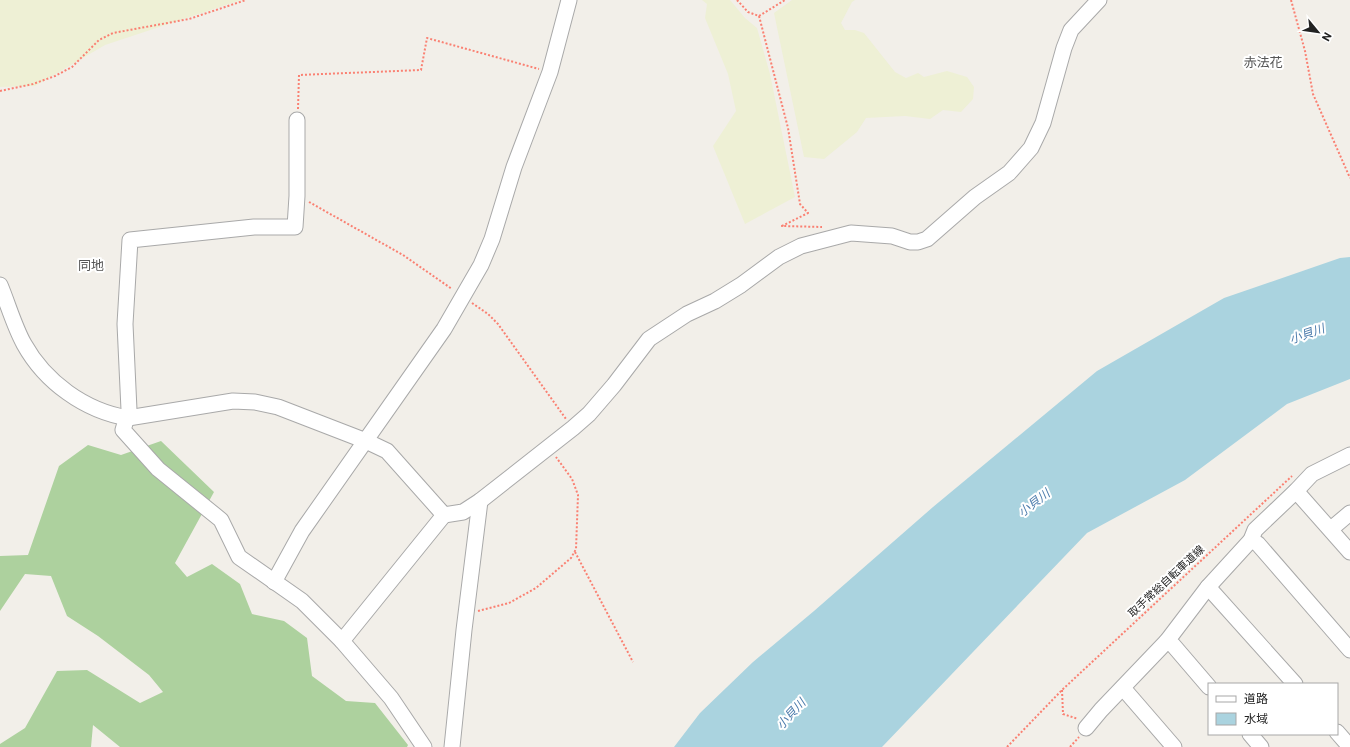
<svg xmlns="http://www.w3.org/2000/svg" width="1350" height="747" font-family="Roboto,'Noto Sans JP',sans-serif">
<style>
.farmland{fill:#eef0d5}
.forest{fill:#add19e}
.water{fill:#aad3df}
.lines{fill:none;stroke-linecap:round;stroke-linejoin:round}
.minor-casing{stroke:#a9a9a9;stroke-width:17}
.path{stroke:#fa8072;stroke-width:2;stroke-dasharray:2 2;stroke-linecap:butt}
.minor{stroke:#fff;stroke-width:15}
.labels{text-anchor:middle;stroke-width:4;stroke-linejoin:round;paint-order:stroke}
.street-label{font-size:11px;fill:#222;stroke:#fff}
.water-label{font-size:12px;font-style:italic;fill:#4a7aab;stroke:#fff}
.quarter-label{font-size:13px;fill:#555;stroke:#fff}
</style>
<rect width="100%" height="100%" fill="#f2efe9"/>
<g class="farmland">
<polygon points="0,0 241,0 105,45 35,86 0,87"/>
<polygon points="702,0 730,0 745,18 757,28 770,74 795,197 745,224 713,146 736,111 728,74 705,18 707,4"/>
<polygon points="792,0 855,0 852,2 841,23 845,30 855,30 864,33 895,72 906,78 918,73 924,77 947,71 967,77 974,87 973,99 961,112 943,110 930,119 905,116 866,118 857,132 824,159 804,157 774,13"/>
</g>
<polygon class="forest" points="161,441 214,492 175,563 187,577 212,564 240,584 252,614 284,621 307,638 312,676 346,701 375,703 408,745 407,747 120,747 93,725 91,747 0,747 0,744 25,728 57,671 87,670 140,703 163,692 149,675 98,636 67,616 51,576 25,574 0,611 0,556 28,555 59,466 88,445 121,455"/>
<polygon class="water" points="1350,257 1350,379 1287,404 1185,480 1087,533 882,747 674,747 700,713 753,662 814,611 933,507 1097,371 1224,298 1340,258"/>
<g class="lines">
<g class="minor-casing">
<g id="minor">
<polyline points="297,120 297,196 295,227 254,227 130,240 125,324 129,410 123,430 158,469 221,520 239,557 302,601 342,641 444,515"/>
<path d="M0,285C8,304 14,326 24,344C45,382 85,411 128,418L233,401L255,402L278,407L366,441L387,451L444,515L463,512L480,501L573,428L589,414L614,385L649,339L687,314L715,301L741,285L779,257L801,246L851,233L892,236L910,242H918L927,239L975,197L1009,173L1031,148L1043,123L1064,48L1071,30L1099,0"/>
<polyline points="1296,491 1350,552"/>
<polyline points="1331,529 1350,513"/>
<polyline points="1251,540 1258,544 1350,650"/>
<polyline points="274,582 302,531 444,329 481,265 492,239 514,167 550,72 569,0"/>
<polyline points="1208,587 1295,684"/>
<polyline points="342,641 391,698 424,747"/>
<polyline points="1167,641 1173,645 1209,687"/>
<polyline points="1123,688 1174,747"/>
<polyline points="1086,728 1101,710 1167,641 1208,587 1251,540 1255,530 1296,491 1312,474 1350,455"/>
<polyline points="1337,732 1350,747"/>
<polyline points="1250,734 1261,747"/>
<polyline points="452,747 464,630 480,501"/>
</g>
</g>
<g class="path">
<polyline points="737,0 748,12 759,16 785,0"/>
<polyline points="1291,0 1305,51 1313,94 1350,178"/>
<polyline points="759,16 788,128 800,204 808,213 782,226 822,227"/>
<polyline points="0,91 33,84 55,76 72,67 99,40 113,33 189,19 246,0"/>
<polyline points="298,109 299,75 421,70 427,38 539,69"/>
<polyline points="309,202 403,255 452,289"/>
<polyline points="472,303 488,314 498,324 566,419"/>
<polyline points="575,552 633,662"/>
<polyline points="478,611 509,603 536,588 571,558 576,549 578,495 572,479 556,457"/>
<polyline points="1062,690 1063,714 1078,719"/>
<polyline points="1007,747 1062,690 1292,476"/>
<polyline points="1070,747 1079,737"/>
</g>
<use href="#minor" class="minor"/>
</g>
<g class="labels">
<g class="street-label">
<text transform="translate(1166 581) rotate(-43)" y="4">取手常総自転車道線</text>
</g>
<g class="water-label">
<text transform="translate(1307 334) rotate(-19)" y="4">小貝川</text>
<text transform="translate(1034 503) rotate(-38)" y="4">小貝川</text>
<text transform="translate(791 714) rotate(-47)" y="4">小貝川</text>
</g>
<g class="quarter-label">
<text x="1263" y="67">赤法花</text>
<text x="91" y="270">同地</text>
</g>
</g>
<rect x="1208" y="683" width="130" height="52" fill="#ffffff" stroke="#a7a7a7"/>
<rect x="1216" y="696" width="20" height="6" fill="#ffffff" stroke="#a7a7a7"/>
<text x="1244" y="703" font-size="12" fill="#222222">道路</text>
<rect x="1216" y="713" width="20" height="12" fill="#aad3df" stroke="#a7a7a7"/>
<text x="1244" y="723" font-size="12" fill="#222222">水域</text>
<g transform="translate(1318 32) rotate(119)" stroke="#ffffff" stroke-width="3" paint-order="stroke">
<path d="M0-3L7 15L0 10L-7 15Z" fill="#222222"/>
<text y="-6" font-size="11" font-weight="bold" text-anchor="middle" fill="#222222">N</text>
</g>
</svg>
